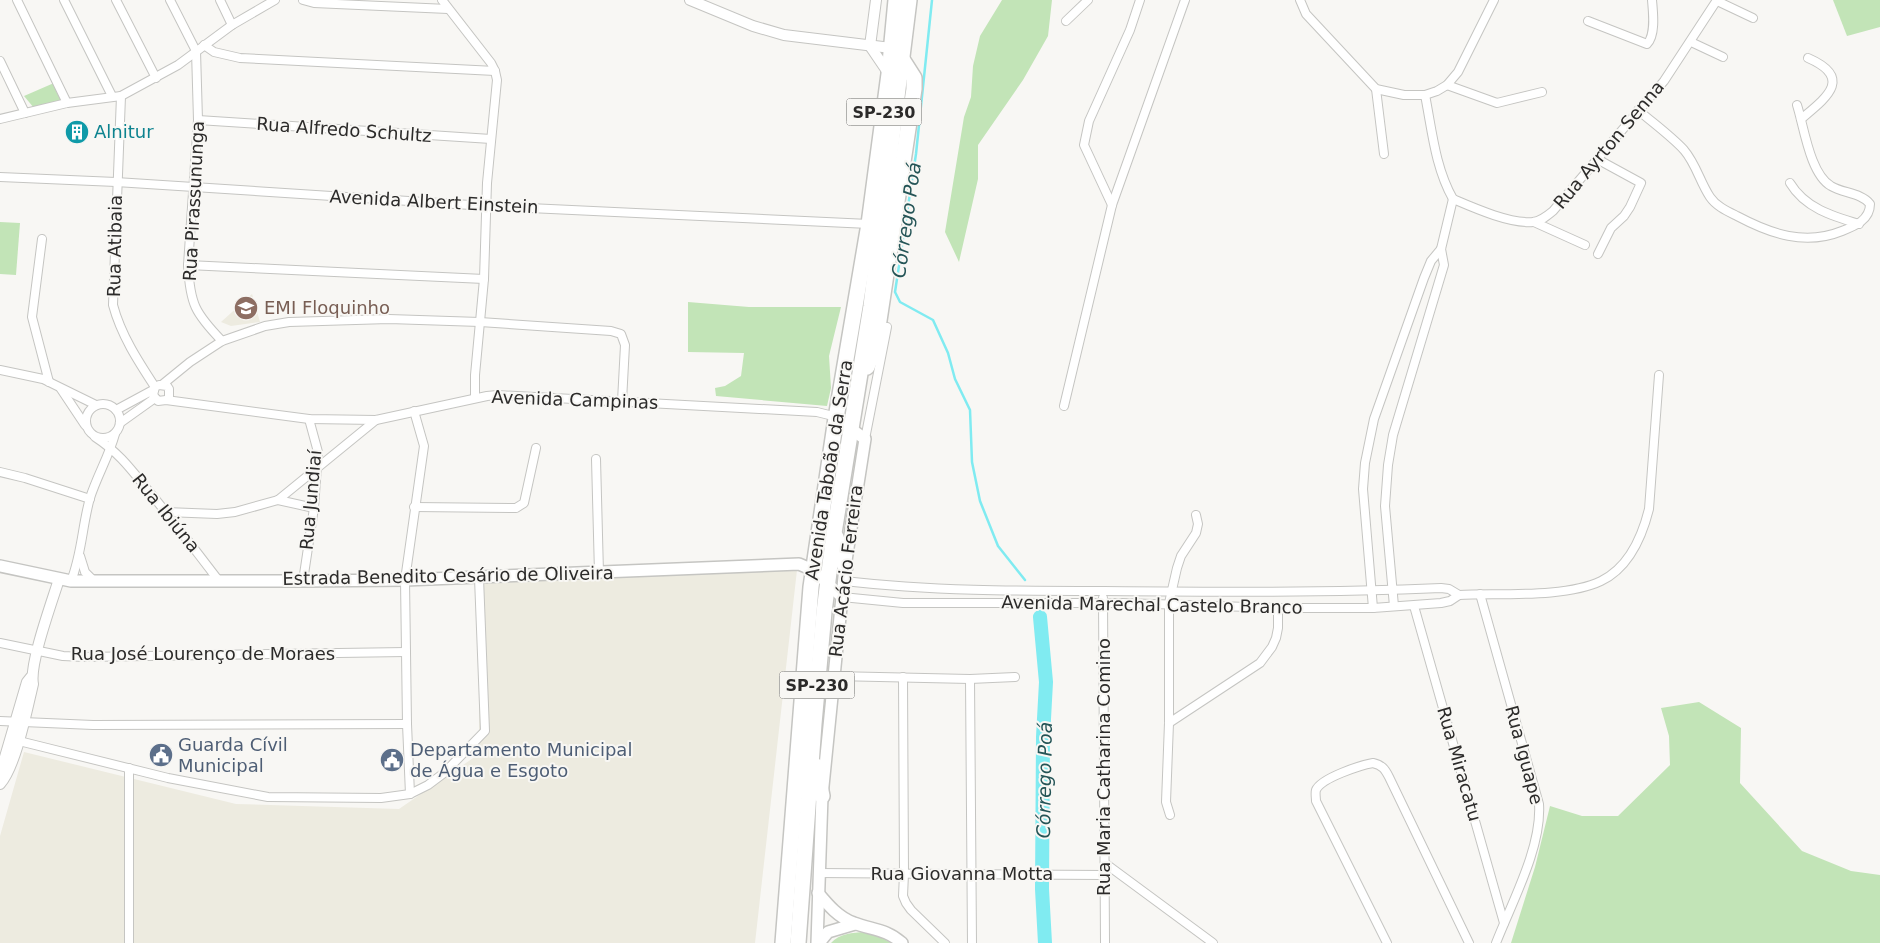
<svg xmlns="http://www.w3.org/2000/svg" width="1880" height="943" font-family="'DejaVu Sans',sans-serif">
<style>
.built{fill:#edebe0}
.green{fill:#c2e4b7}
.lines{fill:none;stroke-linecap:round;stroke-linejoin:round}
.stream{stroke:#80ebf1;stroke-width:2.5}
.river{stroke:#80ebf1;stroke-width:14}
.minor-casing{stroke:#c5c5c2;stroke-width:10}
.tertiary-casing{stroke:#c5c5c2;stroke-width:12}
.secondary-casing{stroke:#c5c5c2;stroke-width:14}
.motorway-casing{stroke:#c5c5c2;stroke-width:18}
.minor{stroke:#fff;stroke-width:8}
.tertiary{stroke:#fff;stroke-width:10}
.secondary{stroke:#fff;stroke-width:11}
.motorway{stroke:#fff;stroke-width:15}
.labels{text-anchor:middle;stroke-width:4;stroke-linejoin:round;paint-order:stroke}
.shield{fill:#f8f7f4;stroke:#696867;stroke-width:1}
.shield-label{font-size:16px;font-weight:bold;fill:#2c2b2a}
.street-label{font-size:18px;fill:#2c2b2a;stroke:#f8f7f4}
.culture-label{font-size:18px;fill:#0d838f;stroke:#f8f7f4;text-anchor:start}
.education-label{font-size:18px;fill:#785e54;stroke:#f8f7f4;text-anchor:start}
.service-label{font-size:18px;fill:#4e5e75;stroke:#f8f7f4;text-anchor:start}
.water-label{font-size:19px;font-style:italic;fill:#245456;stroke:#f8f7f4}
</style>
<rect width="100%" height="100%" fill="#f8f7f4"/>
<g class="built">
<polygon points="252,294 260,322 231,326 221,322"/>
<polygon points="797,570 755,943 0,943 0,836 24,752 236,804 399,809 479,754 479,582"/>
</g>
<g class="green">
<polygon points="1002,0 1052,0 1048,36 1023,80 978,145 978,179 959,262 945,232 964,117 971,97 973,66 980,36"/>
<polygon points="1833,0 1880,0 1880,27 1847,36"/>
<polygon points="54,83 62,100 34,108 24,96"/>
<polygon points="0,222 20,223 16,275 0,274"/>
<polygon points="688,302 749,307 841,307 829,356 831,388 827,406 716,396 715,388 725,386 741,376 744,353 688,352"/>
<polygon points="1699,702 1741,728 1740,783 1802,851 1851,871 1880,875 1880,943 1511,943 1535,867 1550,806 1582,816 1618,816 1670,765 1669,736 1661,708"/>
<path d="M865,932L877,935L891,943H831C840,933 852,933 865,932Z"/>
</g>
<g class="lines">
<polyline class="stream" points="932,0 916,154 895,292 900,302 933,320 948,353 955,379 970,410 972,462 980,501 998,546 1025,580"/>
<polyline class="river" points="1040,617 1046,682 1043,737 1042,889 1045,943"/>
<g class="minor-casing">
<g id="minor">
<polyline points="17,0 67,103"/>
<polyline points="64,0 112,96"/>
<polyline points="116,0 156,78"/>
<path d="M170,0L196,51L198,120L188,265C190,304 195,313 222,341"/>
<polyline points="220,0 232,25"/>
<polyline points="303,0 314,3 448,9"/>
<polyline points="442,0 491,63 495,71 497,80 487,183 484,279 475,375 475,398"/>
<polyline points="1300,0 1306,14 1376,89 1404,95 1425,95 1437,91 1447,85 1458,72 1494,0"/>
<polyline points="1717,1 1753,18"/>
<polyline points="1066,21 1088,0"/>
<path d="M1588,21L1647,44C1656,35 1653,12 1652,0"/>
<polyline points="1691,42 1723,57"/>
<polyline points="204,45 214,52 240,58 495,71"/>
<polyline points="0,61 25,113"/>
<polyline points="1447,85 1497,103 1542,92"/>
<polyline points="1376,89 1384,154"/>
<path d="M1425,95C1432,130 1435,167 1453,199C1474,208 1510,224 1533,222C1541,221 1547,216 1553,211L1664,81L1717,0"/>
<path d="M121,96L113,305C121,335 138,361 155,387"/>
<path d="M1638,110C1653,123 1671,136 1684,150C1696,164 1700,182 1710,197C1716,206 1727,211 1737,216C1771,234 1805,246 1842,231C1855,226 1870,220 1870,204C1862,193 1842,193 1831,186C1810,174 1804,127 1797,105"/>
<polyline points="0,119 67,103 121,96 178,65 232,25 275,0"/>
<path d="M1801,119C1826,98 1854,78 1808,58"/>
<polyline points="198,120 491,139"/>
<polyline points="1597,159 1641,183 1630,207 1624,216 1611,228 1598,254"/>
<polyline points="0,177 116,182 486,206 869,224"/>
<path d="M1790,183C1805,208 1832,216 1859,224"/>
<polyline points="1112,205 1084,145 1089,121 1130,30 1140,0"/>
<polyline points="1534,222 1585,245"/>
<polyline points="42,239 32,317 49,382"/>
<polyline points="188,265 484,279"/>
<polyline points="0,370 43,379 96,405"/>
<polyline points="163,384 190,362 222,341 265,326 289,322 389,319 480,322 611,331 621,334 625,345 622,401"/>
<polyline points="61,389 85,425"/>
<polyline points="166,400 169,397 169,389 167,386 159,385 155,387 153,395 158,401 166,400 309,419 376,420 487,396 497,395 817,412 829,415 836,418"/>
<circle cx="103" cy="421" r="17"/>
<polyline points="1064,406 1112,205 1185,0"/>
<polyline points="116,410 153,390"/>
<polyline points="120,423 155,398"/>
<path d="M95,437C118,452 130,468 147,489C172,519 195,550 219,581"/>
<polyline points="865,439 887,327"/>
<polyline points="596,459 599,573"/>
<polyline points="0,472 25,478 90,499"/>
<polyline points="278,500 314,508"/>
<polyline points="414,507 516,508 524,503 536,448"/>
<polyline points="166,512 217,514 235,512 278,500 376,420"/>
<polyline points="80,556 85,572 94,581"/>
<path d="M71,581C82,554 82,526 90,498C97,476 109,456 115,434"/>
<polyline points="303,581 314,508 318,452 309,419"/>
<path d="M844,581C930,591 1017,591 1104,591C1216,592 1329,593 1441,588L1449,589L1459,595"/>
<path d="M1480,594L1539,804C1542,847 1512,902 1496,943"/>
<path d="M842,597L903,603H1122L1278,608H1373L1441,603L1450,601L1459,595C1499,593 1566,598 1601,581C1628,568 1642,537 1649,509L1659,375"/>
<polyline points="1103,598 1105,943"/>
<polyline points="1394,606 1385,506 1388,465 1393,435 1444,265 1441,249 1453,199"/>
<polyline points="1414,606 1504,923"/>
<polyline points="1373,608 1363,489 1365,463 1374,419 1424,278 1431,261 1441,249"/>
<polyline points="0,643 63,656 84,657 406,652"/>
<polyline points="834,676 970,679 1015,677"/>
<polyline points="903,677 904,874 903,896 906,903 911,910 945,943"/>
<polyline points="970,679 972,943"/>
<polyline points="0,721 93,725 407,724"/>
<polyline points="1169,723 1260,663 1272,647 1276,638 1278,628 1278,608"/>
<polyline points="15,740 168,778 268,797 381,798 410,794 428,785 444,773 485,731 479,578"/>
<polyline points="129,768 129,943"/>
<polyline points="410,794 407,724 405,580 424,446 414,411"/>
<polyline points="1170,815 1166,802 1169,723 1169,603 1177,568 1181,556 1196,533 1198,524 1196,515"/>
<polyline points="1106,864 1213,943"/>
<polyline points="818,873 1105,875"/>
<path d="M1387,943L1316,801C1316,798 1315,793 1316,790C1321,778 1361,765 1373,763C1382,765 1385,769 1389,777L1469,943"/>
</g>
</g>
<g class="tertiary-casing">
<g id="tertiary">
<polyline points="690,0 753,26 784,35 891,48"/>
<polyline points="870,46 876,0"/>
<polyline points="870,46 889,74"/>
<polyline points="0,774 27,682 31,677"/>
<path d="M0,784C16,766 27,709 33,684C29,664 52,602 59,579"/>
</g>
</g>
<g class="secondary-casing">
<g id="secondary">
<polyline points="0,566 71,581 303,581 405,580 799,564 813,570 842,597"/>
<path d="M818,893C828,905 839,918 854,923C873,930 886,929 902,943"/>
<polyline points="817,943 822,796 845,567 865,439 836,418"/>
<polyline points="819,943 828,932 855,924"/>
</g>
</g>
<g class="motorway-casing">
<g id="motorway">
<polyline points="867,367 875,347 914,89 914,78 900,56"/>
<polyline points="836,537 845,567"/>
<polyline points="816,766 822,796"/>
<polyline points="783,943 811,587 836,418 869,224 889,74 896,0"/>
<polyline points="798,943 814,724 824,612 834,533 871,306 909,0"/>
</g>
</g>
<use href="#minor" class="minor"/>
<use href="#tertiary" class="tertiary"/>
<use href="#secondary" class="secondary"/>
<use href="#motorway" class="motorway"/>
</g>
<defs>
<g id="building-disc" transform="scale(1.25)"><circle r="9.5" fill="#0f9aa8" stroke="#f8f7f4"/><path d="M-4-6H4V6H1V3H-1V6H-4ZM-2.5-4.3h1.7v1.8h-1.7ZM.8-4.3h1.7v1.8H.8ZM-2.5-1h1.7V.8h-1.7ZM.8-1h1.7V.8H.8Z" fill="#fff"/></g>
<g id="school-disc" transform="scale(1.25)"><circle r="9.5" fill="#8d6e63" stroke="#f8f7f4"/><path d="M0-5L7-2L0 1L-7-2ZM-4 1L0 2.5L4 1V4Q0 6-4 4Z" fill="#fff"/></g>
<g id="civic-disc" transform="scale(1.25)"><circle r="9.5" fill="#5c6f8a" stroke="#f8f7f4"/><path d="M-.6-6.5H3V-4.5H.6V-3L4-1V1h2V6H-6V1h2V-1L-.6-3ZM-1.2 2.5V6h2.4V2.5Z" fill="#fff"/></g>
</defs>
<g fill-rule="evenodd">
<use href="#building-disc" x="77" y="132"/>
<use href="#school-disc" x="246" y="308"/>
<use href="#civic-disc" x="161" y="755"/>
<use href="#civic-disc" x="392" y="760"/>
</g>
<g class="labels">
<g class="shield">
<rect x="846.5" y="98.5" width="75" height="27" rx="4"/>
<rect x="779.5" y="671.5" width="75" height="27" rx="4"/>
</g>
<g class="shield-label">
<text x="884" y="118">SP-230</text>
<text x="817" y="691">SP-230</text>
</g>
<g class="street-label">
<text transform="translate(344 130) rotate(4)" y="6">Rua Alfredo Schultz</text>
<text transform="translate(1609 145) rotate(-50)" y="6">Rua Ayrton Senna</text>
<text transform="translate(194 201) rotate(-87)" y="6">Rua Pirassununga</text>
<text transform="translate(434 202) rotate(3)" y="6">Avenida Albert Einstein</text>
<text transform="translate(115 246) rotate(-89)" y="6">Rua Atibaia</text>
<text transform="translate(575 400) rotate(2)" y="6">Avenida Campinas</text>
<text transform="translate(829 470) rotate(-81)" y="6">Avenida Taboão da Serra</text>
<text transform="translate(311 500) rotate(-85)" y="6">Rua Jundiaí</text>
<text transform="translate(166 513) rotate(51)" y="6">Rua Ibiúna</text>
<text transform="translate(846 571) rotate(-83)" y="6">Rua Acácio Ferreira</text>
<text transform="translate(448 576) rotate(-1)" y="6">Estrada Benedito Cesário de Oliveira</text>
<text transform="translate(1152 605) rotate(1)" y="6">Avenida Marechal Castelo Branco</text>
<text x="203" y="660">Rua José Lourenço de Moraes</text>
<text transform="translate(1524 755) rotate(75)" y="6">Rua Iguape</text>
<text transform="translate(1459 764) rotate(74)" y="6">Rua Miracatu</text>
<text transform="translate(1104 767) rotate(-90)" y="6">Rua Maria Catharina Comino</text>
<text x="962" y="880">Rua Giovanna Motta</text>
</g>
<g class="culture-label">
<text x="94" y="138">Alnitur</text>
</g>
<g class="education-label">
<text x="264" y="314">EMI Floquinho</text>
</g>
<g class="service-label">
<text x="178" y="751">Guarda Cívil<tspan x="178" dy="21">Municipal</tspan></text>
<text x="410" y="756">Departamento Municipal<tspan x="410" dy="21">de Água e Esgoto</tspan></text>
</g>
<g class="water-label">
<text transform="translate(906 220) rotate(-82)" y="7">Córrego Poá</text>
<text transform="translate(1044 780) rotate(-89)" y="7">Córrego Poá</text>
</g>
</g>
</svg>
